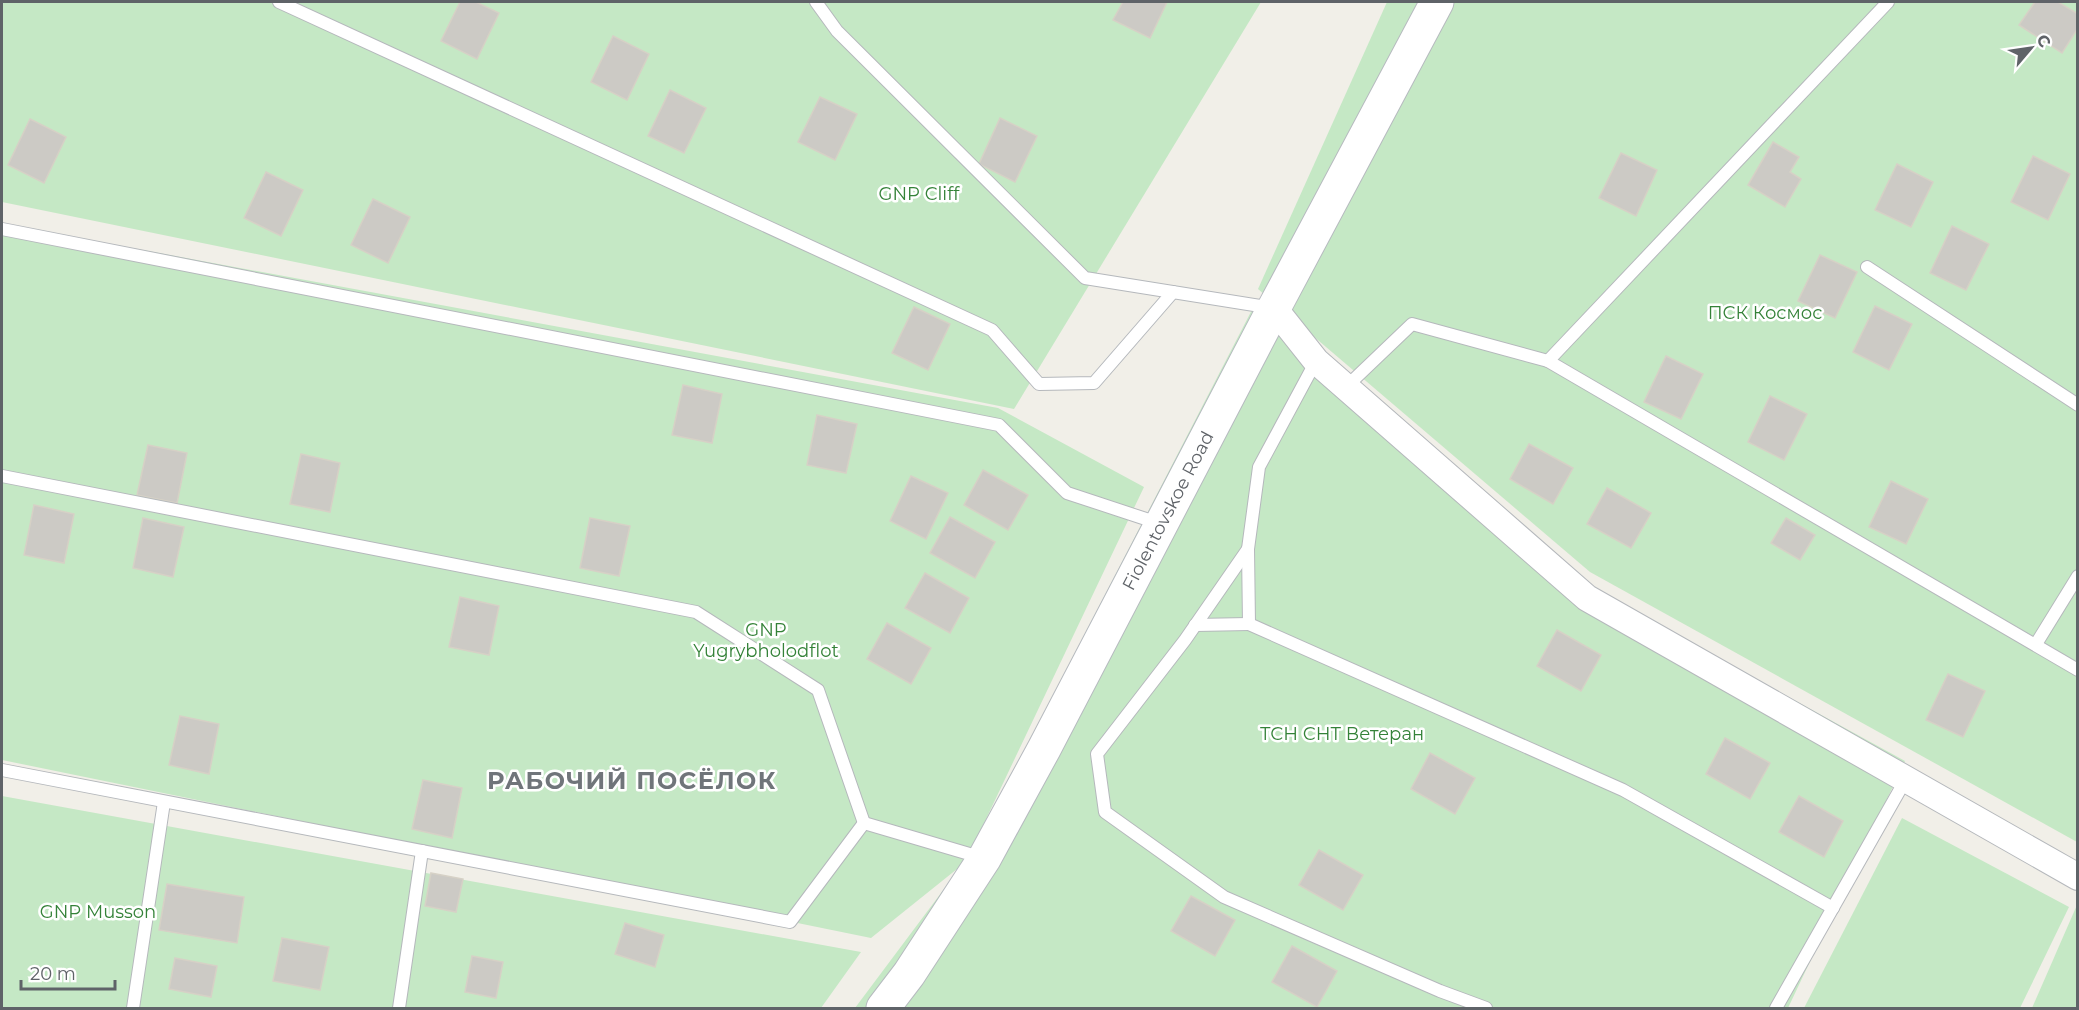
<svg xmlns="http://www.w3.org/2000/svg" width="2079" height="1010" font-family="Montserrat,sans-serif">
<style>
.green{fill:#c5e8c5}
.building{fill:#cccac5;stroke:#d6d1c6;stroke-width:1.5}
.lines{fill:none;stroke-linecap:round;stroke-linejoin:round}
.service-casing{stroke:#b5b8bc;stroke-width:14}
.minor-casing{stroke:#b5b8bc;stroke-width:28}
.secondary-casing{stroke:#b6babf;stroke-width:35}
.service{stroke:#fff;stroke-width:12}
.minor{stroke:#fff;stroke-width:26}
.secondary{stroke:#fff;stroke-width:33}
.labels{text-anchor:middle;stroke-width:5;stroke-linejoin:round;paint-order:stroke}
.park-label{font-size:18px;fill:#348238;stroke:#fff}
.street-label{font-size:18px;fill:#5f6368;stroke:#fff}
.district-label{font-size:24px;font-weight:bold;letter-spacing:1.5px;fill:#70757a;stroke:#fff}
</style>
<rect width="100%" height="100%" fill="#f1efe8"/>
<g class="green">
<polygon points="2,2 1261,2 1014,409 2,202"/>
<polygon points="1387,2 2077,2 2077,842 1590,572 1258,289"/>
<polygon points="2,224 998,408 1144,487 967,859 972,853 1256,302 1594,590 1905,761 1788,1008 855,1008 962,865 871,938 2,760"/>
<polygon points="2,796 861,952 821,1008 2,1008"/>
<polygon points="1902,818 2069,907 2020,1008 1804,1008"/>
<polygon points="2077,905 2077,1008 2032,1008"/>
</g>
<g class="building">
<polygon points="460,2 476,2 499,13 477,59 441,41"/>
<polygon points="1123,2 1167,2 1150,38 1113,20"/>
<polygon points="2035,2 2058,2 2078,14 2078,28 2062,53 2019,25"/>
<polygon points="613,36 649,54 627,100 591,82"/>
<polygon points="670,90 706,108 684,153 648,136"/>
<polygon points="820,97 857,114 835,160 798,142"/>
<polygon points="1000,118 1037,136 1015,182 979,164"/>
<polygon points="30,119 66,137 44,183 8,165"/>
<polygon points="1773,142 1799,157 1790,172 1801,179 1785,207 1748,185"/>
<polygon points="1621,153 1657,170 1636,216 1599,198"/>
<polygon points="2033,156 2070,174 2048,220 2011,202"/>
<polygon points="1897,164 1933,182 1911,227 1875,210"/>
<polygon points="266,172 303,190 281,236 244,218"/>
<polygon points="373,199 410,217 388,263 351,245"/>
<polygon points="1952,226 1989,244 1966,290 1930,273"/>
<polygon points="1820,255 1857,272 1835,318 1798,301"/>
<polygon points="1875,306 1912,324 1889,370 1853,352"/>
<polygon points="914,307 950,324 928,370 892,353"/>
<polygon points="1666,356 1703,374 1681,419 1644,402"/>
<polygon points="683,385 722,394 712,443 672,435"/>
<polygon points="1770,396 1807,414 1784,460 1748,442"/>
<polygon points="817,415 857,424 846,473 807,465"/>
<polygon points="1529,444 1573,468 1553,504 1510,479"/>
<polygon points="148,445 187,453 177,503 137,495"/>
<polygon points="301,454 340,463 330,512 290,504"/>
<polygon points="983,470 1028,495 1008,530 964,505"/>
<polygon points="911,476 948,493 926,539 890,521"/>
<polygon points="1891,481 1928,499 1906,544 1869,527"/>
<polygon points="1607,488 1651,513 1631,548 1587,524"/>
<polygon points="34,505 74,514 64,563 24,555"/>
<polygon points="950,517 995,542 975,578 930,553"/>
<polygon points="143,518 184,527 173,577 133,568"/>
<polygon points="590,518 630,526 619,576 580,568"/>
<polygon points="1786,518 1815,535 1800,560 1771,543"/>
<polygon points="925,573 969,598 950,633 905,608"/>
<polygon points="460,597 499,606 489,655 449,647"/>
<polygon points="887,623 931,648 911,684 867,659"/>
<polygon points="1557,630 1601,655 1581,691 1537,666"/>
<polygon points="1948,674 1985,691 1963,737 1926,720"/>
<polygon points="180,716 219,724 209,774 169,765"/>
<polygon points="1725,738 1770,763 1750,799 1706,774"/>
<polygon points="1430,753 1475,778 1455,814 1411,789"/>
<polygon points="423,780 462,788 452,838 412,829"/>
<polygon points="1799,796 1843,821 1824,857 1779,832"/>
<polygon points="1319,850 1363,875 1343,910 1299,885"/>
<polygon points="431,873 463,879 456,912 425,906"/>
<polygon points="167,884 244,897 237,943 159,930"/>
<polygon points="1191,896 1235,920 1215,956 1171,931"/>
<polygon points="625,923 664,935 655,967 615,954"/>
<polygon points="282,938 329,947 320,990 273,981"/>
<polygon points="1292,946 1337,971 1317,1007 1272,982"/>
<polygon points="472,956 503,962 496,998 465,992"/>
<polygon points="175,958 217,966 211,997 169,989"/>
</g>
<g class="lines">
<g class="service-casing">
<g id="service">
<polyline points="279,2 992,330 1039,384 1094,383 1173,292"/>
<polyline points="816,2 837,31 1085,278 1273,308"/>
<polyline points="2,229 999,425 1067,493 1152,521"/>
<polyline points="1867,267 2078,405"/>
<polyline points="1316,361 1259,467 1248,549 1249,624 1623,790 1833,908"/>
<polyline points="1548,361 2078,670"/>
<polyline points="1346,387 1412,324 1548,361 1888,2"/>
<polyline points="2,476 696,612 818,690 864,823"/>
<polyline points="1248,549 1185,640 1097,754 1105,812 1224,897 1440,991 1486,1008"/>
<polyline points="1195,625 1249,624"/>
<polyline points="2036,644 2078,576"/>
<polyline points="2,770 790,922 864,823"/>
<polyline points="864,823 983,858"/>
<polyline points="133,1008 164,802"/>
<polyline points="399,1008 422,851"/>
<polyline points="1776,1008 1906,779"/>
</g>
</g>
<g class="minor-casing">
<polyline id="minor" points="1274,308 1316,361 1587,598 2078,877"/>
</g>
<g class="secondary-casing">
<g id="secondary">
<path id="s1" d="M883,1008L909,974L984,859L1044,749L1274,308L1437,2"/>
</g>
</g>
<use href="#service" class="service"/>
<use href="#minor" class="minor"/>
<use href="#secondary" class="secondary"/>
</g>
<g class="labels">
<g class="park-label">
<text x="919" y="200">GNP Cliff</text>
<text x="1765" y="319">ПСК Космос</text>
<text x="766" y="636">GNP<tspan x="766" dy="21">Yugrybholodflot</tspan></text>
<text x="1342" y="740">ТСН СНТ Ветеран</text>
<text x="98" y="918">GNP Musson</text>
</g>
<g class="street-label">
<text dy="6" stroke="none"><textPath href="#s1" startOffset="574">Fiolentovskoe Road</textPath></text>
</g>
<g class="district-label">
<text x="632" y="789">РАБОЧИЙ ПОСЁЛОК</text>
</g>
</g>
<rect width="2079" height="1010" fill="none" stroke="#5f6368" stroke-width="6"/>
<g transform="translate(2031 48) rotate(61)" stroke="#ffffff" stroke-width="4.5" paint-order="stroke">
<path d="M0-4.5L10 22L0 15L-10 22Z" fill="#5f6368"/>
<text y="-9" font-size="16" font-weight="bold" text-anchor="middle" fill="#5f6368">С</text>
</g>
<path d="M21 980v9h94v-9" fill="none" stroke="#5f6368" stroke-width="3"/>
<text x="30" y="980" font-size="18" fill="#5f6368" stroke="#ffffff" stroke-width="4.5" paint-order="stroke">20 m</text>
</svg>
